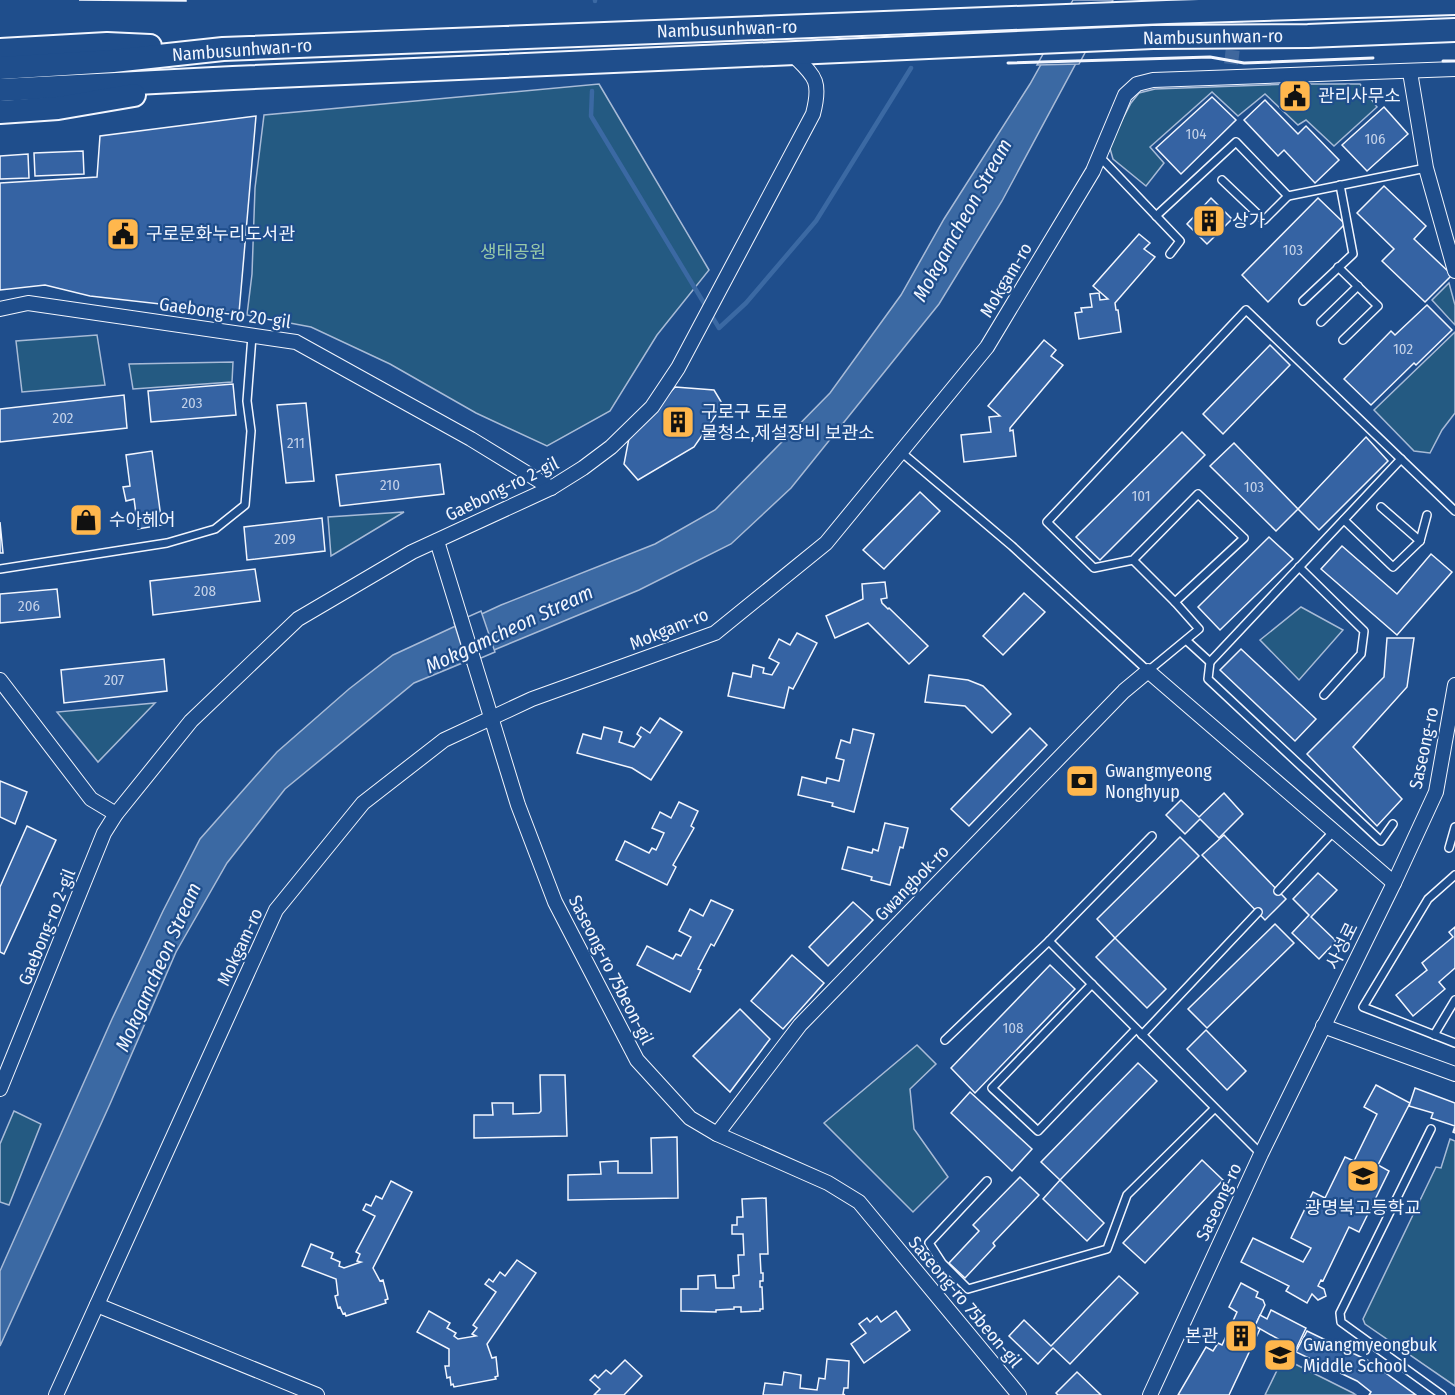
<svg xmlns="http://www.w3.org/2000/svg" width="1455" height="1395" font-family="'Fira Sans Condensed','Noto Sans KR',sans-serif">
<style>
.green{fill:#245a82;stroke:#a8bbd7;stroke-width:1.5}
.water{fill:#3b69a3;stroke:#a8bbd7;stroke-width:1.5}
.pier{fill:#1f4e8c;stroke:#a8bbd7;stroke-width:1.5}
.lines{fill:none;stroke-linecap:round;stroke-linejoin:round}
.stream{stroke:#3b69a3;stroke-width:4.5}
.building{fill:#3563a3;stroke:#f2f6ff;stroke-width:1.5}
.minor-tunnel{stroke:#3f679d;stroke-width:14;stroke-dasharray:14 7;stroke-linecap:butt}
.service-casing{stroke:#f2f6ff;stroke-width:10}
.minor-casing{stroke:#f2f6ff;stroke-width:16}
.primary-casing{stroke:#f2f6ff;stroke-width:26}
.service{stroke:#1f4e8c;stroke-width:7}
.minor{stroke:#1f4e8c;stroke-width:14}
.primary{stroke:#1f4e8c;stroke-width:22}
.wall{stroke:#f2f6ff;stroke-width:3}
.labels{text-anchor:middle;stroke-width:4.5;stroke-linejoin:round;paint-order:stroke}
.number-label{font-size:15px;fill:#c3d1e8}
.street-label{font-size:18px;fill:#f2f6ff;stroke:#1f4e8c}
.poi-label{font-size:18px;fill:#f2f6ff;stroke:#1f4e8c;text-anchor:start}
.park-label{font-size:18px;fill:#97c8a6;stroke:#1f4e8c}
.water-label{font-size:20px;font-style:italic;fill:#f2f6ff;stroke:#1f4e8c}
</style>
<rect width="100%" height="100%" fill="#1f4e8c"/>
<g class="green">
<polygon points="599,84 709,270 657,335 610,411 547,446 476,413 390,364 311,327 247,315 252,274 255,188 264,115"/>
<polygon points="1292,84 1360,84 1377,107 1334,146 1306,120 1298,125 1265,94 1238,116 1212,92 1150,147 1164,163 1146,186 1113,159 1109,145 1131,103 1139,93 1155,89"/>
<polygon points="1449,283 1455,305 1455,325 1432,300"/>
<polygon points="1455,332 1455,413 1442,430 1430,453 1414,451 1374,410"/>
<polygon points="97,335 105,385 22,392 16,341"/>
<polygon points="233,362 232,382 133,389 129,364"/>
<polygon points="404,512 331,556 328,517"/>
<polygon points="1301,607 1343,630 1299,680 1260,640"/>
<polygon points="155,703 98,762 57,712"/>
<polygon points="917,1045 936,1064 910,1089 914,1129 948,1177 913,1212 824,1123"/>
<polygon points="14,1111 41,1124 9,1205 0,1202 0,1144"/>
<polygon points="1450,1139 1455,1141 1455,1386 1365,1324 1363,1319 1436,1167 1441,1168"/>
<polygon points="1283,1358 1353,1393 1356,1395 1265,1395"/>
</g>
<polygon class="water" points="1077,0 1110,0 1002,201 939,304 791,488 731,544 639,590 414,683 285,789 227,863 176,952 110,1104 0,1346 0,1271 112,1019 163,911 200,839 277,752 349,689 393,655 501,605 655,544 715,510 830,393 901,295 944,219 1030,84"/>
<g class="pier">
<polygon points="1073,0 1113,0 1079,64 1037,65"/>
<polygon points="481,611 495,652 467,664 454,623"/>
</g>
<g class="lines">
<g class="stream">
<polyline points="595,1 595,0"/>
<polyline points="592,91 591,116 719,328 746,303 816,221 911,68"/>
</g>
</g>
<g class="building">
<polygon points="79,0 186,0 186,1"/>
<polygon points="1212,97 1236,120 1181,174 1156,148"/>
<polygon points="1265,100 1298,134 1306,126 1339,160 1315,183 1284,150 1278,156 1244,120"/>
<polygon points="1384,107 1408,134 1367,171 1342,145"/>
<polygon points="256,116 239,313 90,296 45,285 0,290 0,183 97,177 100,136"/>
<polygon points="83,151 84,174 35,176 34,153"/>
<polygon points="28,154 29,178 0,179 0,156"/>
<polygon points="1384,186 1426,226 1414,239 1452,275 1425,302 1382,261 1394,249 1357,213"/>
<polygon points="1211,198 1232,219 1207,244 1187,224"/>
<polygon points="1318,198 1345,224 1268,302 1242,275"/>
<polygon points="1139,234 1150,243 1144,249 1155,257 1115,303 1116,310 1118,310 1121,332 1079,339 1075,313 1082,312 1081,308 1092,307 1090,294 1099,293 1100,300 1108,299 1093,286"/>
<polygon points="1427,305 1452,330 1416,365 1414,363 1371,405 1344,379 1391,331 1395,335"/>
<polygon points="1044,340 1056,350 1051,356 1063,365 1010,428 1010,431 1013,430 1016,456 964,462 961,435 991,432 989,417 1000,416 988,406"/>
<polygon points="1270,345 1290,365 1223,434 1203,414"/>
<polygon points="233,384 236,415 151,422 148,391"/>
<polygon points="675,387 714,390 723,405 694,447 638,480 624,464 629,438"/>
<polygon points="124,395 127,428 0,442 0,409"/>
<polygon points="306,403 314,481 286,483 277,405"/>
<polygon points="1182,432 1205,455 1100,560 1076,537"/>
<polygon points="1366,437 1388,461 1319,530 1298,509"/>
<polygon points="1234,443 1298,509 1276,531 1210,466"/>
<polygon points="152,451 162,525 138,529 134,499 126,501 123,487 130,486 126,455"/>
<polygon points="440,464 444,494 340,506 336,475"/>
<polygon points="920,492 940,511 884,569 863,550"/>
<polygon points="322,518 325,551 247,560 244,527"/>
<polygon points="0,522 3,553 0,553"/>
<polygon points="1269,537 1293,559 1220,630 1198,607"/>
<polygon points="1342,546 1397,594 1431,554 1452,572 1397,635 1321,569"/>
<polygon points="255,569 260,601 153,615 150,581"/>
<polygon points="885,582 887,598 881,599 882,603 888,609 889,608 928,646 909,664 868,623 835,638 826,616 863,599 862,584"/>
<polygon points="57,589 60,617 0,623 0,594"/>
<polygon points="1024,593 1045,612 1003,655 983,636"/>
<polygon points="797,633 817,643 793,689 789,687 784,708 728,696 733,673 751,677 753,665 764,668 763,673 772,675 779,663 769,658 779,639 790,645"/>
<polygon points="1387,638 1414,638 1407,687 1353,747 1402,799 1377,826 1307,754 1384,677"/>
<polygon points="1241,649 1316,719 1295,741 1220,670"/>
<polygon points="164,659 167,691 64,703 61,670"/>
<polygon points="929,675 968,680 983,686 1011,714 992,733 965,706 925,702"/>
<polygon points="660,718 682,732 651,780 632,768 577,753 583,734 601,739 604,727 622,732 619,742 634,747 641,737 637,734 641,727 650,733"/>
<polygon points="1030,728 1047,745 969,826 951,809"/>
<polygon points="853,729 874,734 854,812 832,806 833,803 798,795 802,777 826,783 827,778 839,781 844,760 836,758 841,740 850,743"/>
<polygon points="0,781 27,792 15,824 0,817"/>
<polygon points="1224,793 1243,814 1219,838 1200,819 1185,834 1166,815 1181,800 1199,817"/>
<polygon points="679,802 698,811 691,826 694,828 673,865 676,867 667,885 616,860 625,841 649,853 652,848 656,850 664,833 652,828 660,812 671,818"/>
<polygon points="885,823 908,828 903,848 900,847 890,885 871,880 872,877 842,869 848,847 872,853 873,849 878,851"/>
<polygon points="27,826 56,840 4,954 0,952 0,887"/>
<polygon points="1224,835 1286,899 1265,920 1202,855"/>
<polygon points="1180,837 1199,856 1115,938 1097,919"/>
<polygon points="1318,873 1337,890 1311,917 1336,941 1319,959 1292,933 1309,915 1293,899"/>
<polygon points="711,900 733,910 714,946 711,944 698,969 701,970 690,992 637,965 647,946 673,959 676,954 681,956 691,937 679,931 690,909 703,916"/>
<polygon points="853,902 873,920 828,966 809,947"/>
<polygon points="1275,924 1294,943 1207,1028 1188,1009"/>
<polygon points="1455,927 1455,968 1439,982 1445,989 1413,1016 1396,995 1427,970 1422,963 1453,937 1449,932"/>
<polygon points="1115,938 1166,989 1147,1008 1096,957"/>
<polygon points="792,955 824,983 783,1029 751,1001"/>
<polygon points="1050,965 1075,989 975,1093 951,1068"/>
<polygon points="740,1009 770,1039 730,1092 693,1056"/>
<polygon points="1206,1030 1246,1071 1227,1090 1187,1049"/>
<polygon points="1138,1063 1157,1081 1060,1180 1041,1162"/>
<polygon points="540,1075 565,1075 567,1136 474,1138 474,1115 493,1115 492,1103 513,1103 513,1114 539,1113 541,1111"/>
<polygon points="1376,1085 1410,1103 1378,1165 1389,1171 1359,1232 1349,1227 1323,1281 1321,1280 1318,1286 1324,1289 1326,1296 1318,1300 1312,1294 1307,1303 1286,1291 1289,1286 1241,1262 1253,1238 1303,1262 1311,1248 1291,1238 1313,1192 1325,1198 1345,1157 1354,1161 1377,1114 1364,1107"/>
<polygon points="1415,1088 1455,1103 1455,1133 1453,1132 1455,1126 1431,1118 1433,1113 1409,1106"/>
<polygon points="970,1092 1032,1149 1012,1171 951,1113"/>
<polygon points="677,1137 678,1198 568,1200 568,1175 601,1174 600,1162 618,1161 618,1173 652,1173 651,1138"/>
<polygon points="1202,1160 1223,1180 1145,1263 1123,1243"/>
<polygon points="1020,1177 1039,1195 993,1243 995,1246 965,1278 949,1263 979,1231 973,1225"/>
<polygon points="1060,1180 1104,1223 1087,1241 1043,1199"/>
<polygon points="391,1181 412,1192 373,1268 380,1281 383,1280 388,1299 385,1300 386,1303 346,1316 345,1313 343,1314 340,1307 338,1308 335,1296 338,1295 336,1279 302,1266 311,1244 333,1253 331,1258 340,1262 339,1266 344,1268 361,1262 357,1261 360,1254 356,1252 375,1216 363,1210 366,1204 371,1206 376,1196 382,1199"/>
<polygon points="766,1198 768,1254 760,1254 761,1273 763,1273 763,1281 760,1281 760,1287 762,1287 763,1309 760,1309 760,1311 741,1312 741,1307 734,1307 734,1309 716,1310 716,1312 681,1311 681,1289 698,1289 698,1276 715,1275 716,1288 734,1288 733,1276 739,1275 738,1255 744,1255 743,1234 732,1234 732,1225 737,1225 737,1217 743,1217 742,1199"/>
<polygon points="517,1260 536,1273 487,1344 492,1358 496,1357 498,1376 495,1377 496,1379 454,1387 453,1384 451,1385 450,1377 447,1378 445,1366 449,1366 449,1349 417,1332 429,1311 450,1323 447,1328 456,1333 454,1336 458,1339 476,1336 472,1334 477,1328 473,1325 496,1292 485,1284 489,1279 493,1282 500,1272 505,1276"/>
<polygon points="1119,1276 1138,1293 1070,1364 1053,1348 1038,1364 1009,1336 1024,1320 1051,1346"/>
<polygon points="1241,1283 1258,1292 1256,1297 1263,1300 1265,1305 1255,1326 1260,1329 1229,1395 1178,1395 1206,1347 1213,1351 1218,1343 1222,1345 1237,1312 1229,1307"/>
<polygon points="1271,1310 1306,1328 1296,1349 1255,1326 1260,1315 1267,1319"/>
<polygon points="896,1311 910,1330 864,1363 851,1344 866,1333 859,1324 867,1318 870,1322 877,1316 881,1322"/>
<polygon points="1307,1331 1369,1361 1416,1395 1369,1395 1371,1392 1357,1381 1296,1352"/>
<polygon points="827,1359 849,1361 848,1388 844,1388 843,1394 845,1395 763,1395 765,1383 782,1385 784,1372 801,1375 800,1388 817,1390 819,1378 825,1379"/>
<polygon points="625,1360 642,1376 624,1395 594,1395 600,1389 590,1380 595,1375 598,1378 606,1370 611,1374"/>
<polygon points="1077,1372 1101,1395 1058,1395 1056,1393"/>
</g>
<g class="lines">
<polyline class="minor-tunnel" points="1231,64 1238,5"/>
<g class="service-casing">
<g id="service">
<polyline points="1099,156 1180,241 1170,254"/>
<polyline points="1222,180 1264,220 1288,196"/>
<polyline points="1156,216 1236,142 1288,196 1426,168"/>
<polyline points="1338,267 1378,306 1343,340"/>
<polyline points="1303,301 1353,254 1340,185"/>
<polyline points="1321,322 1358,286"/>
<polyline points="901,452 1012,546 1148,671 1199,629 1175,602"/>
<polyline points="1344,520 1393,567 1420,541 1381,507"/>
<polyline points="1420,541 1427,515"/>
<polyline points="1133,560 1175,602 1244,538 1198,494 1133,560 1094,568 1047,522 1246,310 1455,511"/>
<polyline points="1299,567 1364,631 1361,654 1324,695"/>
<polyline points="0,569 167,543 215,529 245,505 251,431 247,401 252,336"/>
<polyline points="1187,641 1210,662 1401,459"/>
<polyline points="1210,662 1208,679 1381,841 1393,824"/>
<polyline points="1449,848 1455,827"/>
<polyline points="1455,875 1428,899 1363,1007 1455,1043"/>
<polyline points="1278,891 1334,831"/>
<polyline points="1049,941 1261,1154"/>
<polyline points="1092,984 992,1088 1038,1131 1136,1029"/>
<polyline points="1142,1035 1258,912"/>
<polyline points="1434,1035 1455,1000"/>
<polyline points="945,1040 1049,941 1152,836"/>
<polyline points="1431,1129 1340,1313 1341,1322 1442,1395"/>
<polyline points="987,1181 929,1243 942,1263 968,1289 1107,1249 1127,1195 1214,1109"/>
</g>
</g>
<g class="minor-casing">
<g id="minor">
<polyline points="1410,72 1426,168 1455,271"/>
<polyline points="0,309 28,303 296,342 471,439 551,488"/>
<polyline points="437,541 518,805 555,902 637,1060 690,1118 717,1134 828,1183 859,1202 1019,1395"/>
<polyline points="0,680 91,799 116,814"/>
<polyline points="1323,1026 1455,1074"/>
<path d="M0,1089L104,833L116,814L191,721L298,619L412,552L551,488L583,468L611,447L652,407L678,368L813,114C822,79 814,76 791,53"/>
<polyline points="717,1134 800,1025 1124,691 1148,671 1394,883"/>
<polyline points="97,1305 317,1395"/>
<polyline points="56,1395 276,910 363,803 444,740 532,699 715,633 826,543 987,347 1093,171 1125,95 1137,84 1153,80 1455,69"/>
<polyline points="1150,1395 1261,1154 1394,883 1436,792 1455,685"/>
</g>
</g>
<g class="primary-casing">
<g id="primary">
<polyline points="0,50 107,44 150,46"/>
<polyline points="0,68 113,61 223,49 1167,12 1455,3"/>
<polyline points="0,90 233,78 1153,37 1308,36 1455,30"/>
<polyline points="0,112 58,108 134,95"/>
</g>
</g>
<use href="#service" class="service"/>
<use href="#minor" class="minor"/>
<use href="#primary" class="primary"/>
<g class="wall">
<polyline points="1443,61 1455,61"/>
<polyline points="1008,63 1210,57 1244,63 1373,58"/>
</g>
</g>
<defs>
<g id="civic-square" transform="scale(1.725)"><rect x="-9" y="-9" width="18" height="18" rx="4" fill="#ffb74d" stroke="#1f4e8c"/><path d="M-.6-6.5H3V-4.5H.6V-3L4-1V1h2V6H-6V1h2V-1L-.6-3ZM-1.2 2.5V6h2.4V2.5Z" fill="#111"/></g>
<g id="building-square" transform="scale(1.725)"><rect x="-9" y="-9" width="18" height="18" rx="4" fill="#ffb74d" stroke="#1f4e8c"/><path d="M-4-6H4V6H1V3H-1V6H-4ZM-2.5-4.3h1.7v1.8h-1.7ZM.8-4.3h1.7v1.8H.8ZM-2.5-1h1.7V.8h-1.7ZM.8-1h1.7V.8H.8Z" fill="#111"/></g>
<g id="shop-square" transform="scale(1.725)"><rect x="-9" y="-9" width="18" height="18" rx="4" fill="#ffb74d" stroke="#1f4e8c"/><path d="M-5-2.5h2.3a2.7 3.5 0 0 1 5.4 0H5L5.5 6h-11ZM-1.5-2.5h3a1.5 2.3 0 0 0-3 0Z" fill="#111"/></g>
<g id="bank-square" transform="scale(1.725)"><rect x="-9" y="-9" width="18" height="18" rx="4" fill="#ffb74d" stroke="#1f4e8c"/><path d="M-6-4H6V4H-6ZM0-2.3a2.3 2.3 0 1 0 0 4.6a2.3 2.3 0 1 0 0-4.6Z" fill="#111"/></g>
<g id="school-square" transform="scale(1.725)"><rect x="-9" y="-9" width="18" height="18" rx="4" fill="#ffb74d" stroke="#1f4e8c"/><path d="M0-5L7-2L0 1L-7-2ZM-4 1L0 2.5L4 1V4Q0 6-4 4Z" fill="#111"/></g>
</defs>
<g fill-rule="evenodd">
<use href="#civic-square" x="1295" y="96"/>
<use href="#building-square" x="1209" y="221"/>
<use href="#civic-square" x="123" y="234"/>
<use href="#building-square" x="678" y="422"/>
<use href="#shop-square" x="86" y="520"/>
<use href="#bank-square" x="1082" y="781"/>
<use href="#school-square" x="1363" y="1176"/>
<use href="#building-square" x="1241" y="1336"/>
<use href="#school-square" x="1280" y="1355"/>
</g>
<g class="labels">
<g class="number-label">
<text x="1196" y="139">104</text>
<text x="1375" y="144">106</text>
<text x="1293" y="255">103</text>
<text x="1403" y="354">102</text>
<text x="192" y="408">203</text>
<text x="63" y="423">202</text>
<text x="296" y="448">211</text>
<text x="390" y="490">210</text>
<text x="1254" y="492">103</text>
<text x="1141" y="501">101</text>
<text x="285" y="544">209</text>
<text x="205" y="596">208</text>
<text x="29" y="611">206</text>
<text x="114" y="685">207</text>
<text x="1013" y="1033">108</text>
</g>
<g class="street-label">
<text transform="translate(727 29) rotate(-2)" y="6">Nambusunhwan-ro</text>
<text transform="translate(1213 37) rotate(-1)" y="6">Nambusunhwan-ro</text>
<text transform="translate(242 50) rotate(-4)" y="6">Nambusunhwan-ro</text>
<text transform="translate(1006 280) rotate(-59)" y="6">Mokgam-ro</text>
<text transform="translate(225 313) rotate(8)" y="6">Gaebong-ro 20-gil</text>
<text transform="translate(502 489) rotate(-26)" y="6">Gaebong-ro 2-gil</text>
<text transform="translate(669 629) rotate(-22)" y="6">Mokgam-ro</text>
<text transform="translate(1424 748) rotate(-78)" y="6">Saseong-ro</text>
<text transform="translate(912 883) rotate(-46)" y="6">Gwangbok-ro</text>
<text transform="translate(47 927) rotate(-68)" y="6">Gaebong-ro 2-gil</text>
<text transform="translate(1342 946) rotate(-64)" y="6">사성로</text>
<text transform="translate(240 947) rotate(-65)" y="6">Mokgam-ro</text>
<text transform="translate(611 970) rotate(63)" y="6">Saseong-ro 75beon-gil</text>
<text transform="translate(1219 1202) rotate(-65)" y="6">Saseong-ro</text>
<text transform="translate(965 1302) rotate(50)" y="6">Saseong-ro 75beon-gil</text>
</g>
<g class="poi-label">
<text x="1318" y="102">관리사무소</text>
<text x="1232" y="227">상가</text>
<text x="146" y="240">구로문화누리도서관</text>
<text x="701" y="418">구로구 도로<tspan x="701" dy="21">물청소,제설장비 보관소</tspan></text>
<text x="109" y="526">수아헤어</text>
<text x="1105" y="777">Gwangmyeong<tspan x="1105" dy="21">Nonghyup</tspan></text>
<text x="1363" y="1214" text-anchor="middle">광명북고등학교</text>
<text x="1218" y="1342" text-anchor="end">본관</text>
<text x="1303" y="1351">Gwangmyeongbuk<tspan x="1303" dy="21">Middle School</tspan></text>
</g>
<g class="park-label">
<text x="513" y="258">생태공원</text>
</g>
<g class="water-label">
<text transform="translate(962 220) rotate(-61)" y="7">Mokgamcheon Stream</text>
<text transform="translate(509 629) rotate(-25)" y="7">Mokgamcheon Stream</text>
<text transform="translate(158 967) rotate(-66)" y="7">Mokgamcheon Stream</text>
</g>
</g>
</svg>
